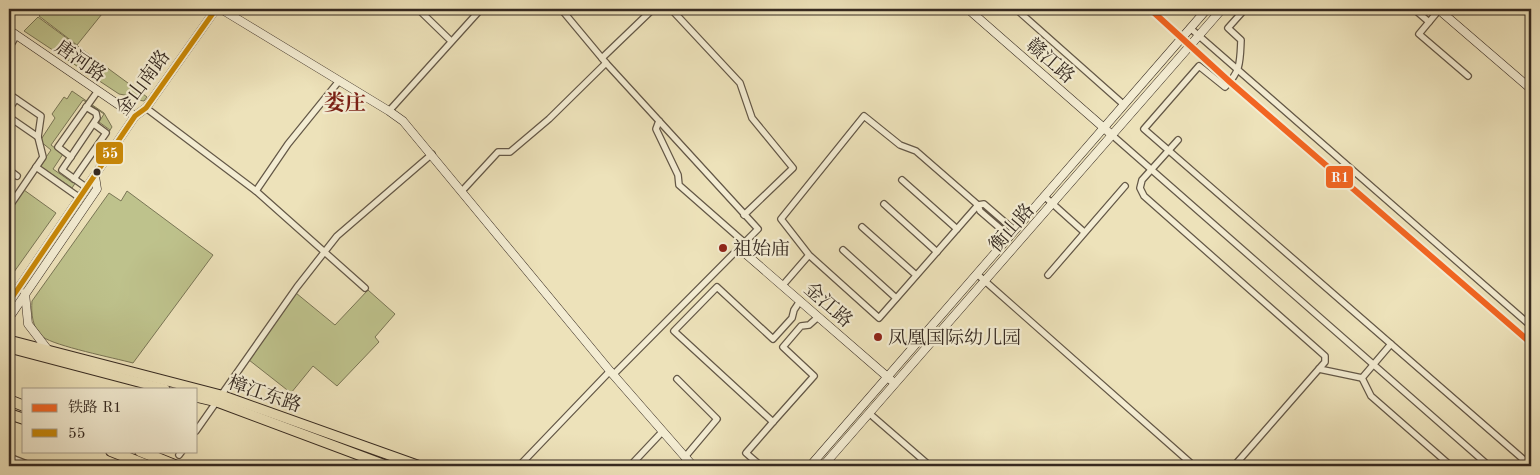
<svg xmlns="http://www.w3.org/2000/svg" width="1540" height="475" font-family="'Old Standard TT','Noto Serif SC',serif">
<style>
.green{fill:#bec28c;stroke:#7a7656;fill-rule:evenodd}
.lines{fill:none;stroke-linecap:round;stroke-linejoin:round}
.street-casing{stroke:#645847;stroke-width:8}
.secondary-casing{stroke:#362a21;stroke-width:9}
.primary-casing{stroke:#362a21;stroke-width:11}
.highway-casing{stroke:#362a21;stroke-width:12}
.street{stroke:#f3ecd2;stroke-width:5.5}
.secondary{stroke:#f3ecd2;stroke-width:8}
.primary{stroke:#ede2ba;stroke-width:9}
.highway{stroke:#ede2ba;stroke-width:10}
.bus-1-casing{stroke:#f3ecd2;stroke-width:9}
.bus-1{stroke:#c78708;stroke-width:5}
.rail-1-casing{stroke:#f3ecd2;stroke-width:10}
.rail-1{stroke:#f26522;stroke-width:6}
.bus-dot{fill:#362a21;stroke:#f3ecd2;stroke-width:2}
.poi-dot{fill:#8f2418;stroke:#f3ecd2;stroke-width:2}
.labels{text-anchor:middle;stroke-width:4.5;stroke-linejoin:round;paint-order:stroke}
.street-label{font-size:19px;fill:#362a21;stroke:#f3ecd2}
.poi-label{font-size:19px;fill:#362a21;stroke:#f3ecd2;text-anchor:start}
.quarter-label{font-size:21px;font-weight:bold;fill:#7a1f14;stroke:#f3ecd2}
.line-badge{stroke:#f3ecd2;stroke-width:2}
.badge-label{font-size:14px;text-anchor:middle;font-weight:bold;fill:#fff}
</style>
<rect width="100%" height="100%" fill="#ede2ba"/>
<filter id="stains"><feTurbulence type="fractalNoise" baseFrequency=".004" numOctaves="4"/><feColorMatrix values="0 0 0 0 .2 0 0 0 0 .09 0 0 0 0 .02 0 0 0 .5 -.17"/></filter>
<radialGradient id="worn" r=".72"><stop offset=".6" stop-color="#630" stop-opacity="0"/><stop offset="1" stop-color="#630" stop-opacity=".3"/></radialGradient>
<g class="green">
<polygon points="46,9 106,9 77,45 39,16"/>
<polygon points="38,17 147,97 144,101 138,100 136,97 119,94 24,31"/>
<path d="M72,91L104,113L112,127L72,188L40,166L51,150L40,141L55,118L52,114L64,97L67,99ZM83,100L104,114L99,122L110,130L73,183L53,169L63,154L51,145Z"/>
<polygon points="24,190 56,213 9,279 9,211"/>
<path d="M127,191L213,255L133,363C114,358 55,346 43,337C32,329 31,312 32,301L109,193L121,201Z"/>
<polygon points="368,290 395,314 375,337 379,342 337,386 313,366 291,393 249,360 296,293 335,325"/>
</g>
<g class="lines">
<g class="street-casing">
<g id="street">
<polyline points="418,9 451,41"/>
<polyline points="561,9 606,63 758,229 613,375"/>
<polyline points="671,9 740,83 752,118 793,168 744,215"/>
<polyline points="1016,9 1123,104"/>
<path d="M1245,9L1228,28L1241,40C1240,62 1241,71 1225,87L1199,66L1144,129L1531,466"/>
<polyline points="1414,9 1429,22"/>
<polyline points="1439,10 1419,34 1468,76"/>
<polyline points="1190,28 1531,326"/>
<polyline points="9,48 16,36"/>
<polyline points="602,58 653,9"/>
<polyline points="9,94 41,116 38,137 43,157 9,207"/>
<polyline points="86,107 96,113 97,118 62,170 87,188"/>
<polyline points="146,108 256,191 365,288"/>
<polyline points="9,109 16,99"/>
<polyline points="389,111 481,9"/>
<polyline points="9,117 38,137"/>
<polyline points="659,121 656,129 678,175 679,185 745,243"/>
<polyline points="1112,135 1489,466"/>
<polyline points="1178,140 1142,180 1140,188 1144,196 1325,356 1325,362 1234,466"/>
<polyline points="71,157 58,147 97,92"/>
<polyline points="36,167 80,198"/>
<polyline points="9,170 17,176"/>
<polyline points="74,179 106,133 94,124"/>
<polyline points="902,180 957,229"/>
<polyline points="256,191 288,144 339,81"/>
<polyline points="462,191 498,152 510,152 549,119 606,63"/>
<polyline points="1044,196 1084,232"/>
<polyline points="884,204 937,252"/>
<polyline points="862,227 916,275"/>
<polyline points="1009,236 980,211 978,205 984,204 1014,230"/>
<polyline points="843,250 896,298"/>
<polyline points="977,274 1194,466"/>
<polyline points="1048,275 1125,186"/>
<polyline points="783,285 809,255 879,318 978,205 916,151 900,145 864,116 781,219 809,255"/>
<polyline points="800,301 794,310 792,318 773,339 717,287 674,331 773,422 814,376 783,347 801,326 809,325 818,317"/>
<polyline points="1319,369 1362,378 1391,344"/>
<polyline points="1362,378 1371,396 1451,466"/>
<polyline points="677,379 717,419 685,457"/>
<polyline points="870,414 930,466"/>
<polyline points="196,431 297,287 337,236 432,154"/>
<polyline points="179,455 182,451"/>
<polyline points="9,457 32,466"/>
<polyline points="519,466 610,371"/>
<polyline points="630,466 662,432"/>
<polyline points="761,466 746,453 773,422"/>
</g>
</g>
<g class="secondary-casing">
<g id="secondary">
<polyline points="221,9 389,111 403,121 610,371 693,466"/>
<polyline points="968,9 1112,135"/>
<polyline points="1438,9 1531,89"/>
<polyline points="9,30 135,116"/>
<polyline points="740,249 891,380"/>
<polyline points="25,293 28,324 48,350"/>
<polyline points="9,302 135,116 146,108 216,9"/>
<polyline points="9,318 97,189 95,176"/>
<polyline points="810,466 1207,9"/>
<polyline points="823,466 1222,9"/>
</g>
</g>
<g class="primary-casing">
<g id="primary">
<polyline points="9,340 221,395 420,466"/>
<polyline points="9,348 165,389"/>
<polyline points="196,397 217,402 388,466"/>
</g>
</g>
<g class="highway-casing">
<g id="highway">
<polyline points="9,400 24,406"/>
<polyline points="9,414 24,419"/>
<polyline points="111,451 149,466"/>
<polyline points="140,451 177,466"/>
</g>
</g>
<use href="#street" class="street"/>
<use href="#secondary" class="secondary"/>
<use href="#primary" class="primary"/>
<use href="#highway" class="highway"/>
<g class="bus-1-casing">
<polyline id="bus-1" points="9,302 135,116 146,108 216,9"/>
</g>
<use href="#bus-1" class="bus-1"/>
<g class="rail-1-casing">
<polyline id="rail-1" points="1150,9 1230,82 1531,343"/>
</g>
<use href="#rail-1" class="rail-1"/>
</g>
<circle class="bus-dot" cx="97" cy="172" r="4.5"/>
<g class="poi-dot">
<circle cx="723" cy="248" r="5"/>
<circle cx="878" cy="337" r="5"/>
</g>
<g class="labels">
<g class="street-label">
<text transform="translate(81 60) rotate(35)" y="7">唐河路</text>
<text transform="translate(1051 60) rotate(41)" y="7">赣江路</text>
<text transform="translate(142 82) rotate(-53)" y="7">金山南路</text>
<text transform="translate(1011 227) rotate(-49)" y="7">衡山路</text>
<text transform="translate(829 304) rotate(41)" y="7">金江路</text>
<text transform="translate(265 393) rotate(19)" y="7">樟江东路</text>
</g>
<g class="poi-label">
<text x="733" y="255">祖始庙</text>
<text x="888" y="344">凤凰国际幼儿园</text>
</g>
<g class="quarter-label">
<text x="345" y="110">娄庄</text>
</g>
</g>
<g class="line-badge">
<rect x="95" y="141" width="29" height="24" rx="5" fill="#c78708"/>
<rect x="1325" y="165" width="29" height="24" rx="5" fill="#f26522"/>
</g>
<g class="badge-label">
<text x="110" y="158">55</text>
<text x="1340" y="182">R1</text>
</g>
<rect width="1540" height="475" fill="none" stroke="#ede2ba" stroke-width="30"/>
<rect x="10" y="10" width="1520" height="455" fill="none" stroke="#362a21" stroke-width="2.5"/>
<rect x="15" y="15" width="1510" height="445" fill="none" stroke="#362a21"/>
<rect x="22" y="388" width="175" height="65" fill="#f3ecd2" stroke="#a79e8b"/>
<rect x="32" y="404" width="25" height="8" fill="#f26522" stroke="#a79e8b"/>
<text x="68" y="412" font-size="15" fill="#362a21">铁路 R1</text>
<rect x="32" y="429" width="25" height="8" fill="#c78708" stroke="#a79e8b"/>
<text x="68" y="438" font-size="15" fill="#362a21">55</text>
<rect width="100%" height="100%" filter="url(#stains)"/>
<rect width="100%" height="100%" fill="url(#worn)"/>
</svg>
